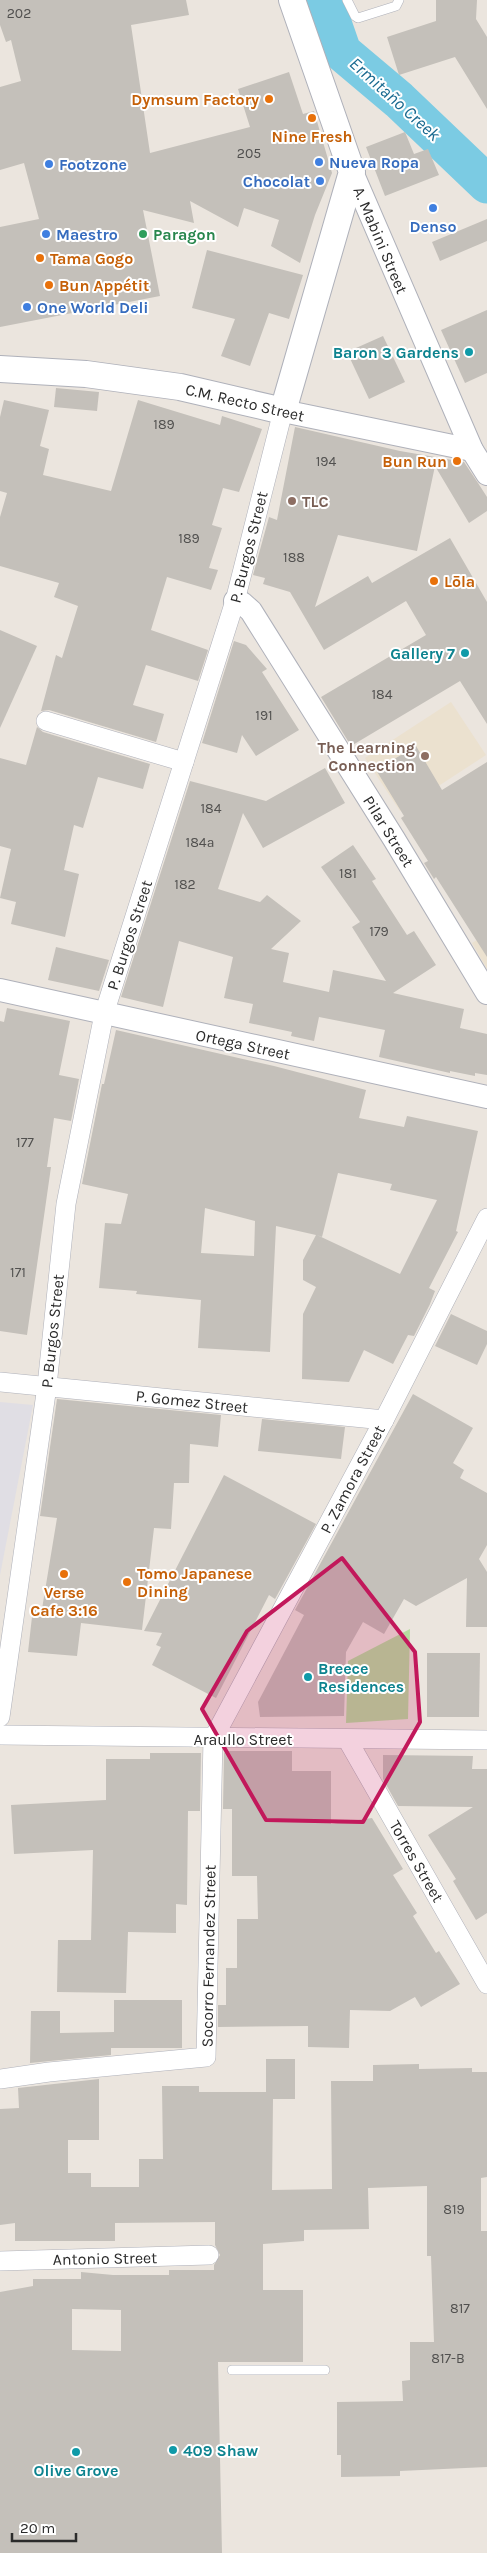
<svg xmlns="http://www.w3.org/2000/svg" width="487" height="2553" font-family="Karla,sans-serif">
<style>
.industrial{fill:#e0dee4}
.education{fill:#ebe1cf}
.green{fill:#b6dda0}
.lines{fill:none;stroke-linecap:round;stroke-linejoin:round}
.river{stroke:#7bcbe3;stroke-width:39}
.building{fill:#c4c0ba;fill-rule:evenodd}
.service-casing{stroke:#afb1ba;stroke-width:10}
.minor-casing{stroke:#afb1ba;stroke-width:20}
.tertiary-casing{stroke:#afb1ba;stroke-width:24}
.secondary-casing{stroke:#afb1ba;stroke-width:28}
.service{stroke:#fff;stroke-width:9}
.minor{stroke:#fff;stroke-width:19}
.tertiary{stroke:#fff;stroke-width:22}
.secondary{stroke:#fff;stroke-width:26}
.marked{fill:#c2185b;fill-opacity:0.2;stroke:#c2185b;stroke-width:4;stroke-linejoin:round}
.food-dot{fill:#e8710a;stroke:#fff;stroke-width:2}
.shop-dot{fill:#3f7fe0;stroke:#fff;stroke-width:2}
.leisure-dot{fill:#2e9e5b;stroke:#fff;stroke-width:2}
.culture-dot{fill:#0f9aa8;stroke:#fff;stroke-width:2}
.education-dot{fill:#8d6e63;stroke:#fff;stroke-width:2}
.labels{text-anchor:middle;stroke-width:4;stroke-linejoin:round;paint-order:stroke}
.number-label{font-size:14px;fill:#51504f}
.food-label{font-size:16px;font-weight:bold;fill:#c56008;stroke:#fff;text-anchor:start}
.shop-label{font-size:16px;font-weight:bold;fill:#366cbe;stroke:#fff;text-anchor:start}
.leisure-label{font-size:16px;font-weight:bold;fill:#27864d;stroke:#fff;text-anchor:start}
.street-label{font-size:16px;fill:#2b2b2b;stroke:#fff}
.culture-label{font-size:16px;font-weight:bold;fill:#0d838f;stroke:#fff;text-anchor:end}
.education-label{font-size:16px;font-weight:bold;fill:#785e54;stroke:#fff;text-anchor:start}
.water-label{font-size:18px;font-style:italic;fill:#1a6a90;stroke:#fff}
</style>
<rect width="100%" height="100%" fill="#ebe5de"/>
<polygon class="industrial" points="0,1402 33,1405 0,1575"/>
<g class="education">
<polygon points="451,702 486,755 400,811 365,758"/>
<polygon points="487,934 487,969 472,943"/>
</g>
<polygon class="green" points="410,1629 408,1719 346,1723 348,1661"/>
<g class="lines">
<polyline class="river" points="324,0 342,52 399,100 487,184"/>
</g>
<g class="building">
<polygon points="0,0 186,0 189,15 131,25 150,153 250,127 238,89 289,72 303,114 314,111 332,173 315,215 300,263 271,246 279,220 244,208 238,227 190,201 194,223 143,210 160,296 0,327 0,227 39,219 24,163 0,170 0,87 21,81 11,40 6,42 0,25"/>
<polygon points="436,0 477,0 476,19 487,37 487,109 455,57 399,75 387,37 436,21"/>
<polygon points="405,132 414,154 428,149 439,175 385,196 366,147"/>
<polygon points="487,219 487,241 440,261 432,242"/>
<polygon points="207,250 303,275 289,319 269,313 250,366 221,356 235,319 192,308"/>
<polygon points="487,310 487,373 465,383 441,330"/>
<polygon points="383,336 405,382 369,399 347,352"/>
<polygon points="56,388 99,392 97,411 54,407"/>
<polygon points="4,400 49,410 40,446 49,449 43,475 111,491 138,400 220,425 222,416 262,429 239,492 223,488 212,525 222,528 209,568 218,570 211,590 167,577 151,630 208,650 198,681 146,665 133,705 164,714 156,742 49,710 41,711 56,655 62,658 78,606 54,597 59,583 0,566 0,517 7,493 0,491 0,417"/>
<polygon points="295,427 400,451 464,462 478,483 487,497 487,511 469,523 435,466 417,551 338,535 315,607 368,576 372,583 450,538 487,602 487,724 460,681 351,746 321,697 426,635 406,601 324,650 290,592 263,584 265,578 253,575 269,517 277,520"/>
<polygon points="0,630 37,646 0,728"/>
<polygon points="234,641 246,645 267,669 262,672 299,730 256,756 242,735 237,753 202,743"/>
<polygon points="37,727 43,732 150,764 143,789 98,777 83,828 74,825 64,870 79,874 65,937 11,924 16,902 0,898 11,849 0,846 0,758 26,765"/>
<polygon points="416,746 442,790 487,762 487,957 436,877 434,879 424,863 428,861 401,818 404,816 376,770"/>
<polygon points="325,768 345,803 263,848 243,813 218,889 260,902 267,895 301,921 271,949 289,953 283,982 329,992 333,970 386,981 352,927 360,922 321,867 353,845 376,879 372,881 407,935 414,931 436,965 393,993 464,1009 460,1028 487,1034 487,1075 475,1073 475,1076 450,1071 450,1073 379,1057 385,1030 319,1017 314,1041 291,1036 292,1032 249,1023 253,1004 224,998 233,957 179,941 163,1007 121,997 190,781 266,801"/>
<polygon points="56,947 109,960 99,991 48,980"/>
<polygon points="7,1008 70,1021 59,1075 79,1079 71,1121 54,1118 47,1167 51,1167 27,1335 0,1331 0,1021 4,1022"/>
<path d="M116,1030L274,1066L366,1090L359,1118L404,1127L407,1116L478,1131L456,1231L458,1232L429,1288L435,1291L430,1304L414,1336L408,1335L393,1364L364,1350L349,1382L302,1379L303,1314L316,1287L303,1280V1260L316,1235L276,1226L270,1352L198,1348L201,1300L136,1294L137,1291L99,1288L105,1223L121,1224L128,1194L82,1184L102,1084H104ZM338,1173L392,1184L390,1190L437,1200L400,1274L317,1235L322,1237ZM205,1208L255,1221L254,1256L201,1253Z"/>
<polygon points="451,1314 487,1331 487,1344 477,1365 435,1346"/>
<polygon points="413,1394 473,1428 453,1463 464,1470 460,1478 487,1493 487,1545 479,1559 487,1572 487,1627 466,1627 467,1578 416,1606 404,1599 384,1634 363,1622 346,1652 344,1716 260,1717 258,1702 304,1615 295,1610"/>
<polygon points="57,1399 221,1415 218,1447 190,1444 189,1483 174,1483 171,1529 154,1528 142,1630 81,1623 77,1656 28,1652 33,1608 42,1609 57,1518 40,1516"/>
<polygon points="262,1419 345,1427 341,1459 258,1451"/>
<polygon points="224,1475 316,1524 275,1599 269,1595 216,1698 152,1665 161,1647 156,1645 162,1633 144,1631"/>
<polygon points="427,1653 480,1653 479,1717 427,1717"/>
<polygon points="226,1751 292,1751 292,1771 331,1771 331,1824 372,1818 403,1869 393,1875 417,1913 413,1916 436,1953 439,1951 460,1984 421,2007 415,1997 390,2011 350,2010 349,2048 308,2047 308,2026 218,2027 218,2005 226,2005 226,1968 237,1968 237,1919 258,1919 257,1876 232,1876 232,1809 223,1809 224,1753"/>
<polygon points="150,1753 201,1753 200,1811 188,1811 187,1905 176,1904 176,1933 128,1932 126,1993 57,1992 58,1940 91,1940 93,1850 14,1854 11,1805 106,1800 106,1759 150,1759"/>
<polygon points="383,1755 473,1756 472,1769 487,1769 487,1913 476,1920 453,1881 456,1879 428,1835 473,1807 398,1806 383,1779"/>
<polygon points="114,2000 182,2000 182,2048 111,2048 111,2055 30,2063 31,2011 60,2011 60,2033 114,2032"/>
<path d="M266,2059H295V2099H273L272,2190L332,2189L331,2081H373V2065L419,2064V2069L472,2068V2072H487V2177L481,2178V2231H487V2467L400,2471V2476L341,2477V2455H337V2402L403,2401L402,2381L410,2380V2342H434L431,2256H427V2186L368,2188L369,2229L304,2230V2241L263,2244V2290H303V2362H218L222,2553H0V2292L33,2286V2279H81V2272L113,2275H169V2270H214V2265L220,2255L215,2245V2222L115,2223V2241H15V2223L0,2225V2109L19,2108L18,2088L99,2079V2140H68V2173H91V2187H139V2159H163L162,2086H199V2092H266ZM72,2309L121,2310V2351L72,2350Z"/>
</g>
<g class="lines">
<g class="service-casing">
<g id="service">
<polyline points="347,0 355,16 358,18 396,6 399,0"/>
<polyline points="232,2370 325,2370"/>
</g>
</g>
<g class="minor-casing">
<g id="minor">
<polyline points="46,721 184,762"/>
<polyline points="0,1382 384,1420"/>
<polyline points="0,1717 47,1386 66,1204 104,1014 235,601 283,411"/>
<polyline points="0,1735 487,1740"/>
<polyline points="347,1739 487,1984"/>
<polyline points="0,2079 49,2072 206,2057 213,1739 384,1420 487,1218"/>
<polyline points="0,2261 209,2255"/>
</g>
</g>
<g class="tertiary-casing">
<g id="tertiary">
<polyline points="352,172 472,450 487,474"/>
<polyline points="283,411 472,450"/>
<polyline points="235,601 242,603 251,611 394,839 487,993"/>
<polyline points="0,990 487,1097"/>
</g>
</g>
<g class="secondary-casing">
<polyline id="secondary" points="0,369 86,374 180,387 283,411 352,172 292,0"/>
</g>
<use href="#service" class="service"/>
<use href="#minor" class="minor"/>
<use href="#tertiary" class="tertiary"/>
<use href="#secondary" class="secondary"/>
</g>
<path class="marked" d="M342,1558L415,1652L420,1722L363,1822L266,1820L202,1709L247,1631Z"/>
<g class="food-dot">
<circle cx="269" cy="99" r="5"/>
<circle cx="312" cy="118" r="5"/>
<circle cx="40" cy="258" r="5"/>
<circle cx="49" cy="285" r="5"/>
<circle cx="457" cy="461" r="5"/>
<circle cx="434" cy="581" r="5"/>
<circle cx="64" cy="1574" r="5"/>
<circle cx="127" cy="1582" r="5"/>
</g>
<g class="shop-dot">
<circle cx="319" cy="162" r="5"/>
<circle cx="49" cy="164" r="5"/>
<circle cx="320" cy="181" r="5"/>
<circle cx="433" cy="208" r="5"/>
<circle cx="46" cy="234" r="5"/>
<circle cx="27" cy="307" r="5"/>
</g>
<circle class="leisure-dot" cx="143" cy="234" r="5"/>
<g class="culture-dot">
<circle cx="469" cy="352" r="5"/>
<circle cx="465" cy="653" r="5"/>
<circle cx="308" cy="1677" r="5"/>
<circle cx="173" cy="2450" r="5"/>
<circle cx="76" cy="2452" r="5"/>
</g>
<g class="education-dot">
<circle cx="292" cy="501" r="5"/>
<circle cx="425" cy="756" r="5"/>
</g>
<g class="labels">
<g class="number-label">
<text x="19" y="18">202</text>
<text x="249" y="158">205</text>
<text x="164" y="429">189</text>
<text x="326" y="466">194</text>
<text x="189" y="543">189</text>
<text x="294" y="562">188</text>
<text x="382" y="699">184</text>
<text x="264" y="720">191</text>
<text x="211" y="813">184</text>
<text x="200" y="847">184a</text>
<text x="348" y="878">181</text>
<text x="185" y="889">182</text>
<text x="379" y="936">179</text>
<text x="25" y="1147">177</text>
<text x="18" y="1277">171</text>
<text x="454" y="2214">819</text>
<text x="460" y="2313">817</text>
<text x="448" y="2363">817-B</text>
</g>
<g class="food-label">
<text x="259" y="105" text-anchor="end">Dymsum Factory</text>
<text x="312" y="142" text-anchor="middle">Nine Fresh</text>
<text x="50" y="264">Tama Gogo</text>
<text x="59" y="291">Bun Appétit</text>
<text x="447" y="467" text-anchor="end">Bun Run</text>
<text x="444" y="587">Lōla</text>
<text x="137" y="1579">Tomo Japanese<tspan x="137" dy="18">Dining</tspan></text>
<text x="64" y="1598" text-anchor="middle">Verse<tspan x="64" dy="18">Cafe 3:16</tspan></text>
</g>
<g class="shop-label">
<text x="329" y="168">Nueva Ropa</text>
<text x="59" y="170">Footzone</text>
<text x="310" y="187" text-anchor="end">Chocolat</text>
<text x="433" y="232" text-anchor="middle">Denso</text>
<text x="56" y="240">Maestro</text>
<text x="37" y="313">One World Deli</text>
</g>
<g class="leisure-label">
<text x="153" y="240">Paragon</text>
</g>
<g class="street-label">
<text transform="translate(381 240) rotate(67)" y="6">A. Mabini Street</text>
<text transform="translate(245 402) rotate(13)" y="6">C.M. Recto Street</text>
<text transform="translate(248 547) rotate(-76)" y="6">P. Burgos Street</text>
<text transform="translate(389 831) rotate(58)" y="6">Pilar Street</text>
<text transform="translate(129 935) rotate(-72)" y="6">P. Burgos Street</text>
<text transform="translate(243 1044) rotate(12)" y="6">Ortega Street</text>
<text transform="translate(52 1331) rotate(-84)" y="6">P. Burgos Street</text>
<text transform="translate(192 1401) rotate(6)" y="6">P. Gomez Street</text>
<text transform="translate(352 1479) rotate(-62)" y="6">P. Zamora Street</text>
<text x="243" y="1745">Araullo Street</text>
<text transform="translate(417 1861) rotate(60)" y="6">Torres Street</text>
<text transform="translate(208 1956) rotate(-89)" y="6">Socorro Fernandez Street</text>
<text transform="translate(105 2258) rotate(-1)" y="6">Antonio Street</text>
</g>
<g class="culture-label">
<text x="459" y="358">Baron 3 Gardens</text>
<text x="455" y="659">Gallery 7</text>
<text x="318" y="1674" text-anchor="start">Breece<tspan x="318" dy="18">Residences</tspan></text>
<text x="183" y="2456" text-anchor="start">409 Shaw</text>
<text x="76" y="2476" text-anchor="middle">Olive Grove</text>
</g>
<g class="education-label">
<text x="302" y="507">TLC</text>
<text x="415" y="753" text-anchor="end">The Learning<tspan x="415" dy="18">Connection</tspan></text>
</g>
<g class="water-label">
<text transform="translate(395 99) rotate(42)" y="6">Ermitaño Creek</text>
</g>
</g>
<path d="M12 2533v8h64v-8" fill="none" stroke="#2b2b2b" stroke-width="2.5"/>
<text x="20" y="2533" font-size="15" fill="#2b2b2b" stroke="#ffffff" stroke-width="4" paint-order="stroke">20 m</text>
</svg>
